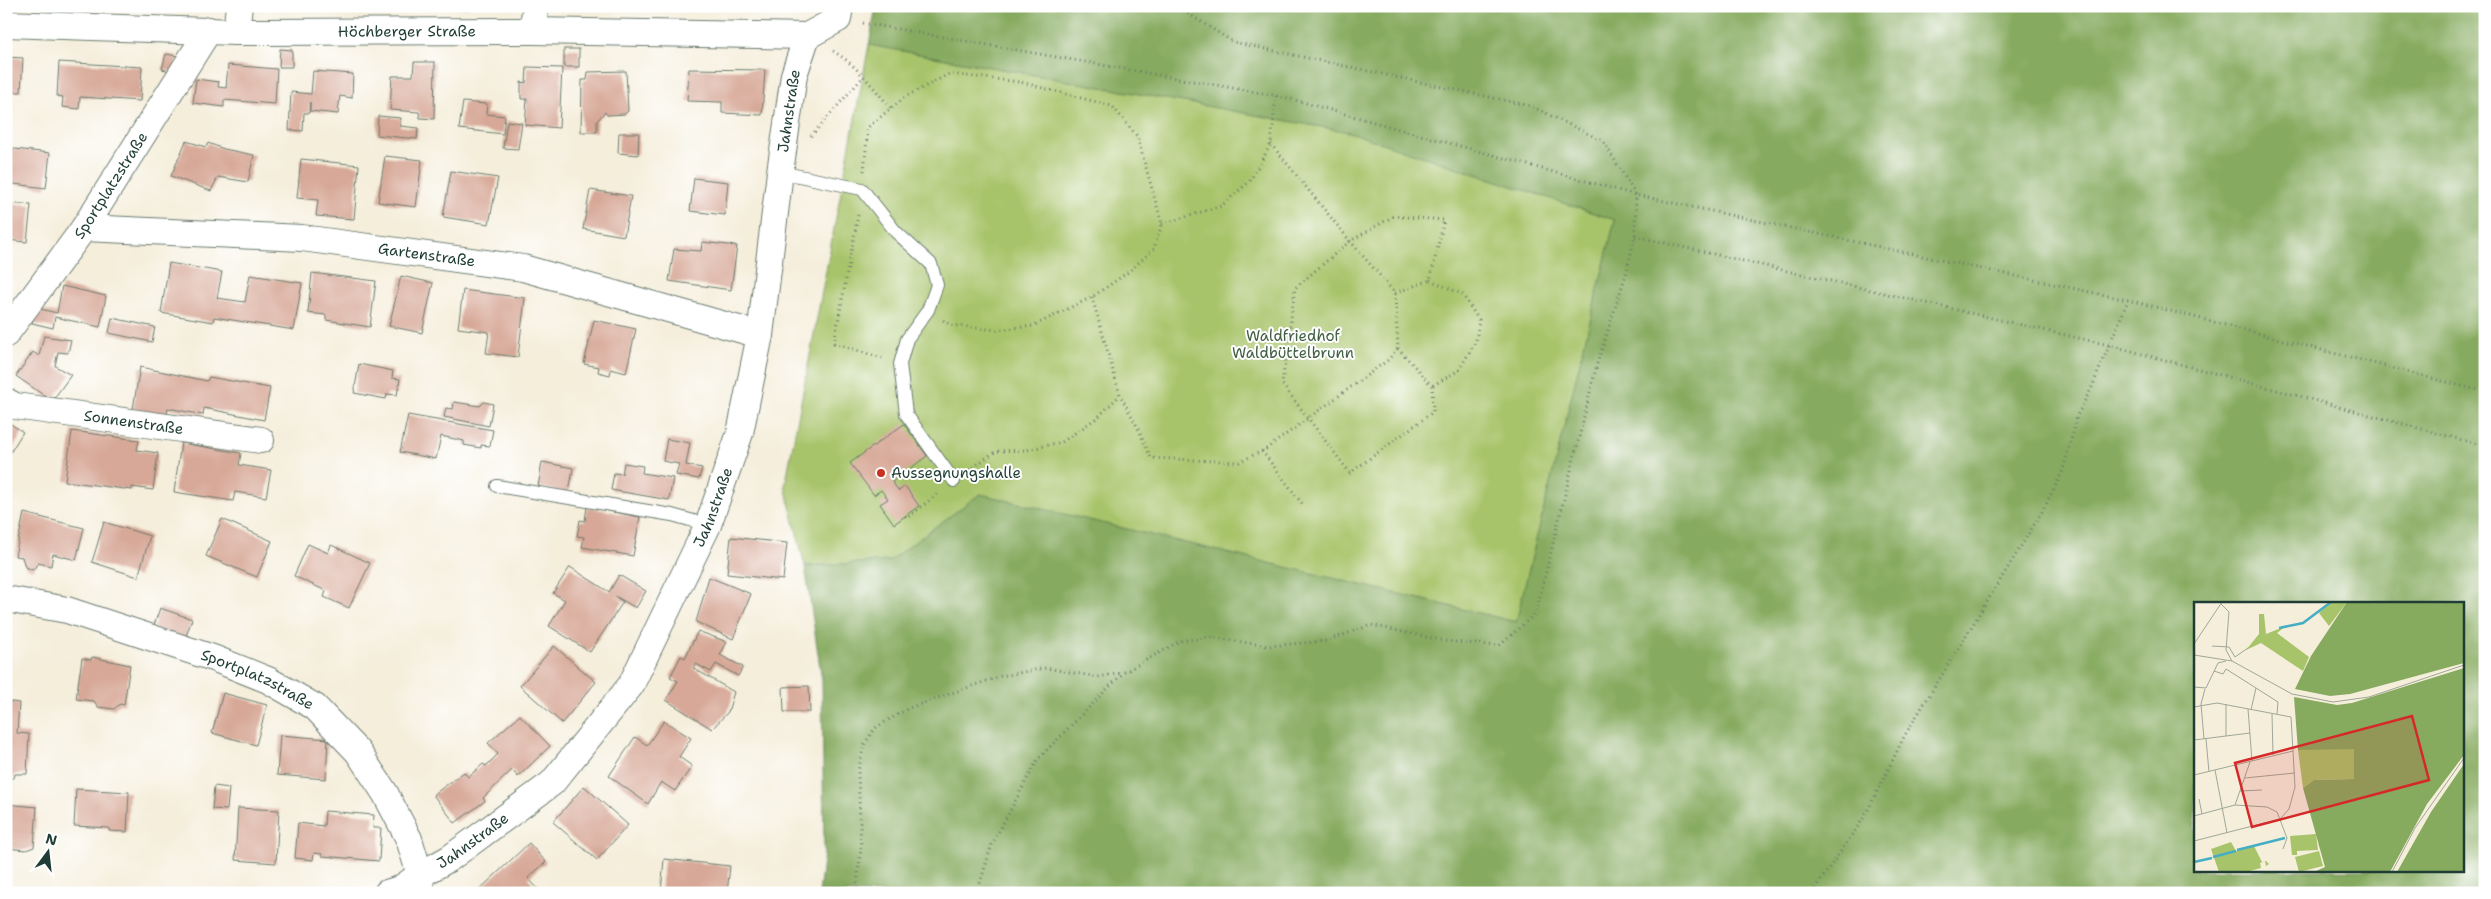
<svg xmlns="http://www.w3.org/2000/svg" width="2491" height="899" font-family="'Shantell Sans',sans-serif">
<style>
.green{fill:#a8c46a;stroke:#64804f}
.forest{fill:#86aa5e;stroke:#527449;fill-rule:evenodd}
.building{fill:#d7a897}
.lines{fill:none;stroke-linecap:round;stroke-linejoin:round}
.lane-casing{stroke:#6a7b6e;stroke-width:14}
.street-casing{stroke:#6a7b6e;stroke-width:28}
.path{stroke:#6a7b6e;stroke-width:3;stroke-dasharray:1 4;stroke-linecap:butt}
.lane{stroke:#fff;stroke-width:12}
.street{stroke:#fff;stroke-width:26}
.poi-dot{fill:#c8321e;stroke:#fff;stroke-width:2}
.labels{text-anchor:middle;stroke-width:4;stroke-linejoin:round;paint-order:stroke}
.street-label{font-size:15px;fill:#1f3d34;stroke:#fff}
.park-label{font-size:15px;fill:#415f42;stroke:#fff}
.poi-label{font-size:15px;fill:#1f3d34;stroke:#fff;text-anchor:start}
.inset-river{fill:none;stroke:#45aec4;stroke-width:2.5}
.inset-road{fill:none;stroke:#9fa798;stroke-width:1}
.view{fill:#d62828;fill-opacity:0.15;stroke:#d62828;stroke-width:2.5}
.inset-edge{fill:none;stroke:#1f3d34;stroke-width:2.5}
</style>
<rect width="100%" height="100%" fill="#fff"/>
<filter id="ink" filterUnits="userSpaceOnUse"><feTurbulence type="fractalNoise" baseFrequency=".02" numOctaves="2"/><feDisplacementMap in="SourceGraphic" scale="10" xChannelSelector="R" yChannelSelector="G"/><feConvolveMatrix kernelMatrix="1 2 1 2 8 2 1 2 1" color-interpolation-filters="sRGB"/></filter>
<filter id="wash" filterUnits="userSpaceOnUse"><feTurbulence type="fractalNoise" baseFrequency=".0096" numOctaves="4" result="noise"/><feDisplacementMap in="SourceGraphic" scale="20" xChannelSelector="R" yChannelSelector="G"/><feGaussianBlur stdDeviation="1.12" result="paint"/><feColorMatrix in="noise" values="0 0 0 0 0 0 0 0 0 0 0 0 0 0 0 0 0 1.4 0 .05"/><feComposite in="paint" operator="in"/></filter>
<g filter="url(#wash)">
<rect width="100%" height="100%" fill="#f5eedb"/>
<polygon class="green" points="869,45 1349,132 1615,220 1516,622 980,494 889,561 805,566 785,486"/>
<path class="forest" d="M876,6H2485V893H819L824,853L822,681L805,566L889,561L980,494L1516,622L1615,220L1349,132L869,45ZM2195,603H2462V870H2195Z"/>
<g id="blocks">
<g class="building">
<rect x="438" y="6" width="30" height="2"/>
<polygon points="280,49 292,50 292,67 279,67"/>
<rect x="564" y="49" width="15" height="18"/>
<polygon points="166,54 178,56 174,72 162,69"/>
<polygon points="6,57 23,58 21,92 12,92 11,114 6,114"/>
<polygon points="59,62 142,67 140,101 80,97 79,109 62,107 63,97 57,96"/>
<polygon points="414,62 435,62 434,119 420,118 419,112 390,110 392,76 413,76"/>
<polygon points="228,65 277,69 275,104 224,100 224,107 193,103 196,79 219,82 218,87 226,88"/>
<polygon points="527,67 562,68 559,128 525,125 527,99 521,99 521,82 526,83"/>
<polygon points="689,69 765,70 762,115 722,113 722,102 687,101"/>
<polygon points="313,71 353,74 352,98 340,96 338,114 310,111 310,102 309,113 304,113 303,131 289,130 291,92 311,94"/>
<polygon points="626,71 628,111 625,114 607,115 605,112 597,121 597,132 581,132 582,80 587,80 588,72"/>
<polygon points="463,102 487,104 486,114 505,116 503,134 459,129"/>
<polygon points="378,116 401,118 400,126 418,128 417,139 377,135"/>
<polygon points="507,121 522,123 518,149 503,148"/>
<polygon points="619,133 639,133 638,155 618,153"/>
<polygon points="186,141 206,147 208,143 224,149 254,155 248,182 218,177 211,191 171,176"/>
<polygon points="6,148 50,153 46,188 6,183"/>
<polygon points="385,156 422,160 416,207 378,202"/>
<polygon points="301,159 359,165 354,219 316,216 318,200 297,198"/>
<polygon points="451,171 498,178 489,224 443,217"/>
<polygon points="694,178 728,182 725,215 690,211"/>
<polygon points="590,190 631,196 624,236 583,229"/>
<polygon points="6,203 31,205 27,242 6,240"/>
<polygon points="702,242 737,246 731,290 669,281 674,249 701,251"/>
<polygon points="169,263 222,272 217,298 245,302 250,275 302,283 294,330 214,317 213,322 161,313"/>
<polygon points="312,273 376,281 370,327 326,320 326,315 308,313"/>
<polygon points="401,276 433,283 422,333 389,326"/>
<polygon points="62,286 106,296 100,327 55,317 53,328 32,323 36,308 57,313"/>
<polygon points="463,290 525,298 518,357 486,353 489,332 458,328"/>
<polygon points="112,318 155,327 152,342 109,333"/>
<polygon points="594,320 636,329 626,373 611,369 610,375 598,372 599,367 584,364"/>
<polygon points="44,336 71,340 68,353 58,352 55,366 71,375 52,401 16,376 33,352 39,356"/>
<polygon points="359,364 393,371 392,378 400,379 397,395 387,394 386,399 354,393"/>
<polygon points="140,367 207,381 209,377 270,388 264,420 204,408 203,415 168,408 167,415 133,409"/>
<polygon points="454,402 480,406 484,402 493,404 489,426 444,417 446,408 453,409"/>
<polygon points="408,415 493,430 490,446 481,445 481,448 464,445 464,441 441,436 436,459 400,452"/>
<polygon points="6,421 23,432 8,456 6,455"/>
<polygon points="904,424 927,456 892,482 899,491 905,486 919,506 894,524 880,504 888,499 881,490 874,495 850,463"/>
<polygon points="72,431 139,440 137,450 158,453 153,490 132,487 132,490 65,481"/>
<polygon points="667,439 690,443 686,465 702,468 699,479 676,475 679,464 663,461"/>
<polygon points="181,443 241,453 239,465 271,470 266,497 235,492 233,501 174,492"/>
<polygon points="542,462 573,468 569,493 538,487"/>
<polygon points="624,463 643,466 642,473 673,478 669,500 611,490 614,473 622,474"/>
<polygon points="587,507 640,517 633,556 582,547 584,537 577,536 580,520 585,521"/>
<polygon points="24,513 84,528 76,560 53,554 51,566 38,563 33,570 25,567 22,557 15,556"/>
<polygon points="222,519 272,541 257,577 206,556"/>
<polygon points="104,522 150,536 138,577 92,562"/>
<polygon points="731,537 787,543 783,580 727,574"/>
<polygon points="308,544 328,553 331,545 370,563 349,608 324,597 326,591 294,576"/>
<polygon points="570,567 609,592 619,575 646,591 636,608 615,596 623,602 590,652 549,626 565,600 553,593"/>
<polygon points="709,577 751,594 733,639 696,622"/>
<polygon points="160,608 192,619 185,639 153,628"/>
<polygon points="698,631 727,642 720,655 743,667 738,676 716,664 711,672 696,664 693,668 734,692 728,712 712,729 666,700 678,681 670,677 681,656 685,658"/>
<polygon points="554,646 596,682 562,723 520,686"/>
<polygon points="92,657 130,665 124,705 120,704 114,709 98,707 94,701 76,699 82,658 91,660"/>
<polygon points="809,686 810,712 784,712 783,687"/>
<polygon points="223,693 267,705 256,745 212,733"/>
<polygon points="6,701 19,703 17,733 29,734 27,774 15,774 14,778 6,778"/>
<polygon points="520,715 550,746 518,777 512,770 483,798 485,801 455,823 433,795 464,772 468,777 483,764 486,766 498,754 488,743"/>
<polygon points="664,721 691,738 679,757 692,766 675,791 661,782 648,804 609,776 635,737 647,745"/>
<polygon points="280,735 328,739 326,779 277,775"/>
<polygon points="214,786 229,788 227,810 212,809"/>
<polygon points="584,786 628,825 597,860 553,822"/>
<polygon points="76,789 129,792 127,832 109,831 109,828 74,826"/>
<polygon points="6,804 37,807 34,847 26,850 6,848"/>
<polygon points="238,808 279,810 276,863 235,860"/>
<polygon points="325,811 374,815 373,828 381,828 379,861 322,856 322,854 314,853 313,860 295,858 298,823 324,826"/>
<polygon points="529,843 546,862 528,878 540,891 476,893"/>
<polygon points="664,859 730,866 727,893 661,893"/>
</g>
</g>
</g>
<g filter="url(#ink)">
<use href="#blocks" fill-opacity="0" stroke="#6a7b6e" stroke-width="1"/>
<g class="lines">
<g class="lane-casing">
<g id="lane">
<polyline points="780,172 862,189 896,232 931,264 937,285 928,310 907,339 900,364 906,414 954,481"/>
<polyline points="497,486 672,515 708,525"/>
</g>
</g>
<g class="street-casing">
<g id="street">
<path id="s1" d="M6,24L236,32L532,31L807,36"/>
<polyline points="532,31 536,6"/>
<polyline points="236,32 239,6"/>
<polyline points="807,36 838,19 840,6"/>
<path id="s2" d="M84,228L302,238L523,268L760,335"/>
<path id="s3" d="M6,334L84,228L209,30"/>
<path id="s4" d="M6,401L15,406L261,440"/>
<path id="s5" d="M6,599L67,610L213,658L268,680L315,707L358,752L385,793L409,839L420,875L421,892"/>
<path id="s6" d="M387,893L400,889L420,875L450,858L552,783L631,685L708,525L740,433L760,335L780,172L794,75L807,36"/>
</g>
</g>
<g class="path">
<polyline points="863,23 1284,97 1636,195 2128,300 2485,392"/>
<path d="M833,51C857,65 873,88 891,108"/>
<polyline points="811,136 864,76"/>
<polyline points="864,171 868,127 905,97 949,74 1020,82 1112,106 1137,136 1162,224 1154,249 1127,273 1092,297 1033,326 997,330 950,325 943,320"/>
<polyline points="858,215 834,343 882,358"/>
<polyline points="1162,224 1221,206 1250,181 1271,144 1276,96"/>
<polyline points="1635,236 2109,345 2485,446"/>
<polyline points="1430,280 1462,294 1479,320 1476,341 1459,370 1432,386"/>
<polyline points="1395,293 1430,280 1444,220 1394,216 1350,241 1295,288 1282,384 1350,473 1433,412 1432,386 1398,348"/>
<polyline points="1092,297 1120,395 1138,428 1151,458 1239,462 1266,449 1388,360 1398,348 1395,293 1350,241 1271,144"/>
<polyline points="1262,451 1304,506"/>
<polyline points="969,470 996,451 1027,450 1062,442 1098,417 1120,395"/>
<polyline points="905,516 907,518 940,492"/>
<polyline points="856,893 861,848 858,772 864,745 875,728 909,708 1001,676 1046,668 1098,677 1123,673"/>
<polyline points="977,893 992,844 1038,759 1123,673 1180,641 1210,637 1268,646 1326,641 1371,625 1445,641 1499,646 1536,613 1597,364 1626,274 1635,236 1636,195 1603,141 1531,106 1233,42 1176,6"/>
<polyline points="1812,893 1865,816 1905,735 2042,512 2062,473 2078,414 2092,387 2128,300"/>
</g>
<use href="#lane" class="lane"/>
<use href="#street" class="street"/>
</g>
</g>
<circle class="poi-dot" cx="881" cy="473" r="5"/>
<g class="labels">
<g class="street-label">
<text dy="5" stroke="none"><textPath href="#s1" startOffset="401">Höchberger Straße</textPath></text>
<text dy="5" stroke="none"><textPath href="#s6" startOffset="926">Jahnstraße</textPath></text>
<text dy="5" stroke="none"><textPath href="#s3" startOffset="182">Sportplatzstraße</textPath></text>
<text dy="5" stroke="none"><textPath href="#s2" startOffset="344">Gartenstraße</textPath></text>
<text dy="5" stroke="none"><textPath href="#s4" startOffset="130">Sonnenstraße</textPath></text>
<text dy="5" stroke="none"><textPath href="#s6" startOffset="521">Jahnstraße</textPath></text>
<text dy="5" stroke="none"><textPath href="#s5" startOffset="265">Sportplatzstraße</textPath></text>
<text dy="5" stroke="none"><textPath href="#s6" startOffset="101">Jahnstraße</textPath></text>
</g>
<g class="park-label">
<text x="1293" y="341">Waldfriedhof<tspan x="1293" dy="17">Waldbüttelbrunn</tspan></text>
</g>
<g class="poi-label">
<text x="891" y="478">Aussegnungshalle</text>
</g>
</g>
<g transform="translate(2194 602)">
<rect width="270" height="270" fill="#f5eedb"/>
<path d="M137,0H153L135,24L125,11ZM65,12H70L72,32L92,24L83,31L115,55L109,69L67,41L52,48L65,32ZM139,145L160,146L161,177L120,178L109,186L104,148ZM122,232L124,248L103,249V253H98L96,234ZM37,240L42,249L60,244L68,260L72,259L75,262L72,264L71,259L66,261L67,266L52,270H25L17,247ZM125,249L129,264L105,270L101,255Z" fill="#a8c46a"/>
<path d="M153,0H270V61L156,92L136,94L101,87L117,54ZM270,66V153L233,202L196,270H120L131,265L109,186L120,178L160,177V147L104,148L100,95L143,103L158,101ZM270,162V270H203L237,210Z" fill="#86aa5e"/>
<path class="inset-river" d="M85,26L109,21L137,0M43,248L91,236M19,255L42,249M0,260L18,256"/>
<path class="inset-road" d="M27,2L35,10L32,48L38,59M0,42L28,0M18,44L35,45L41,55L54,46M0,53L38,59L98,92L139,100L175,95L270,63M20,69L29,72L32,67L62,86M0,85L12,86L24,61L32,59M0,105L23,101L97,115L99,149M54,107L58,159M57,108L62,86L84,100L83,112M78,112L79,153M32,134V102M10,137L7,102L11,87M12,137L15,170M0,138L56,131M21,168L33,231M0,173L99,149M51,176L101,171M46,189L68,188M5,197L8,212M41,203L73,205L83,210L93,236L89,247M41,203L56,160M0,214L41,203M0,239L86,217L95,207L101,185L99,149M198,270L221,226L270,156"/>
<path class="view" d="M218,114L235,178L58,225L41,161Z"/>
<rect width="270" height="270" class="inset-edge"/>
</g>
<rect width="2491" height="899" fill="none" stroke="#fff" stroke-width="25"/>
<g transform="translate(48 852) rotate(15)" stroke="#ffffff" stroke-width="4" paint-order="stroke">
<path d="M0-4L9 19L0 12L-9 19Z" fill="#1f3d34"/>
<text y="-8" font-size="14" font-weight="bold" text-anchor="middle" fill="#1f3d34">N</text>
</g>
</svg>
